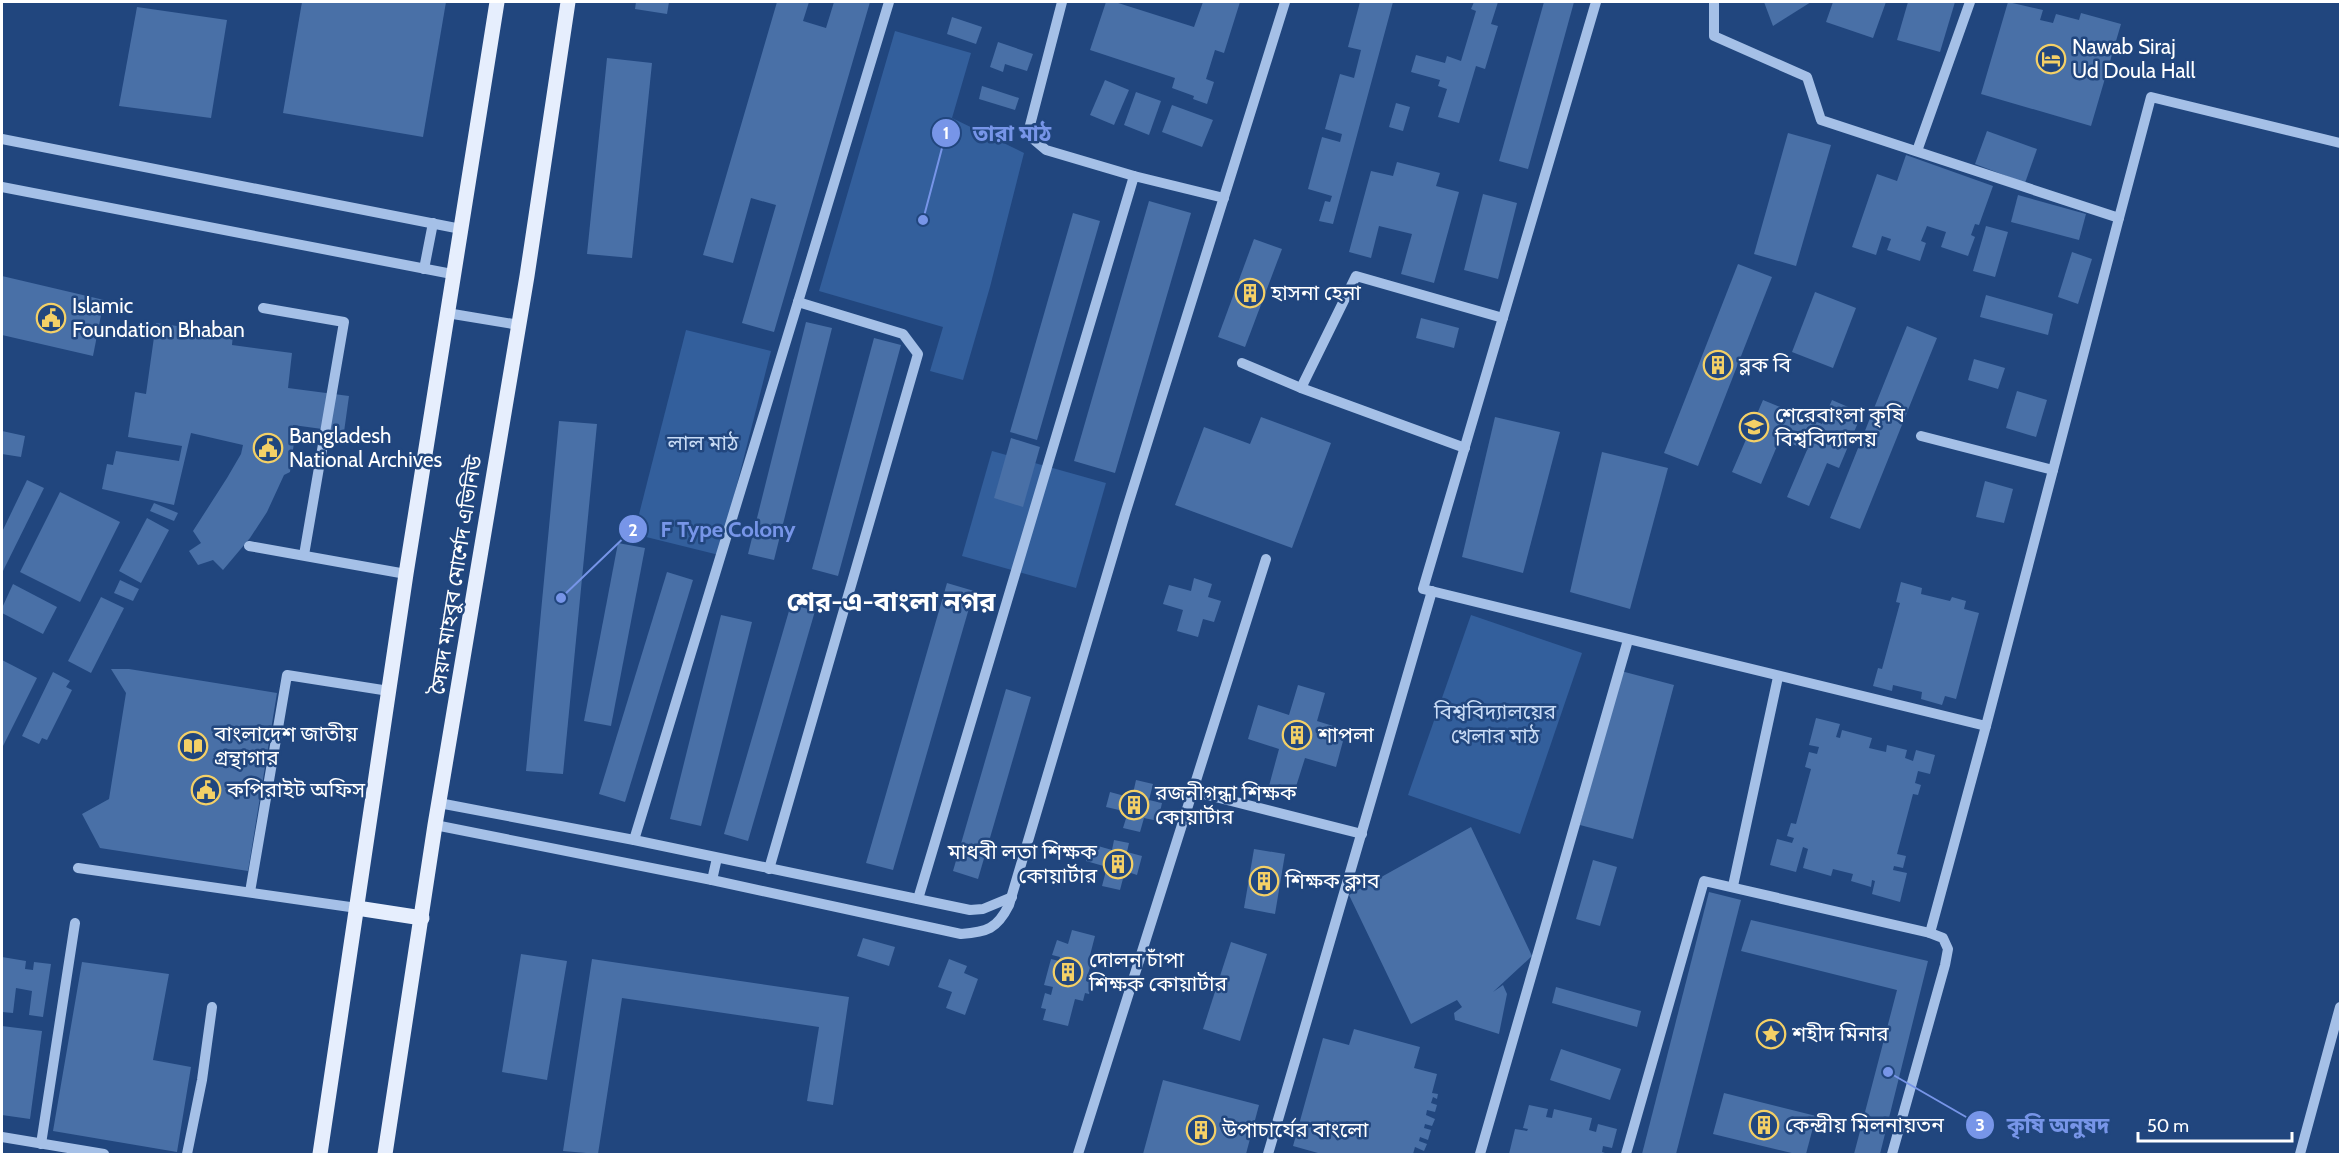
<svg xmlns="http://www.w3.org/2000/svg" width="2342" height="1156" font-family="Cabin,'Noto Sans Bengali',sans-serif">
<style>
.green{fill:#335f9c}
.building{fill:#4970a7}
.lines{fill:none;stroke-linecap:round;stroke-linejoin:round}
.minor{stroke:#a5c0e7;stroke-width:10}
.major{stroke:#e6eefd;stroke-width:15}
.labels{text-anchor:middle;stroke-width:5;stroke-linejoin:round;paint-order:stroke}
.poi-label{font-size:21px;fill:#fff;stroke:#21467e;text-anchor:start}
.park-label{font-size:21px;fill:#c8dbf5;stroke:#21467e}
.street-label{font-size:21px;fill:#fff;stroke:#21467e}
.district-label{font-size:27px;font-weight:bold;fill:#fff;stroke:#21467e}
.leader{fill:none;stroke:#7795e8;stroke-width:2}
.callout-dot{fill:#7795e8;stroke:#21467e;stroke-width:2}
.mark-label{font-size:18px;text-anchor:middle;font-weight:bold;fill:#fff}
.callout-label{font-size:22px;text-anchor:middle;font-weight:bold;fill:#7795e8;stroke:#21467e;stroke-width:5;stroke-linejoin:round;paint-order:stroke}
</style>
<rect width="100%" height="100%" fill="#21467e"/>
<g class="green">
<polygon points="895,31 971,53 952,118 1024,153 990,287 963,380 930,371 943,327 819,291"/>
<polygon points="686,330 771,351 719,555 634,534"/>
<polygon points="992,451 1106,483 1076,588 962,556"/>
<polygon points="1471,615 1582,653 1520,834 1408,795"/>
</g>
<g class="building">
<polygon points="302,2 446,2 423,137 283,113"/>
<polygon points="636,2 669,2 667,14 635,9"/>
<polygon points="777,2 809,2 803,21 826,28 834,2 870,2 774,332 742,323 776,205 751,198 733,263 703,255"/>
<polygon points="1106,2 1115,2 1194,27 1203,2 1240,2 1224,53 1215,50 1206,79 1214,82 1207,104 1193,99 1194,96 1172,88 1175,78 1090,50"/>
<polygon points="1360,2 1393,2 1333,224 1319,221 1325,201 1330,202 1332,196 1308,189 1322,137 1340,142 1342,134 1325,129 1340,74 1354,78 1361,50 1348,47"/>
<polygon points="1474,2 1498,2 1491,24 1498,26 1485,69 1476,66 1459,123 1438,117 1447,89 1438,86 1440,80 1411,72 1416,55 1445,63 1447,56 1461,61 1476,11 1471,9"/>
<polygon points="1544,2 1574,2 1528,169 1499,161"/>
<polygon points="1764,2 1811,2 1773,26"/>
<polygon points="1833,2 1886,2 1873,38 1826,22"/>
<polygon points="1908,2 1955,2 1940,52 1897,40"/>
<polygon points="2008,2 2043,10 2040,20 2053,23 2056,14 2079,20 2081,13 2121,24 2091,126 1981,94"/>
<polygon points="137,7 227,20 211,118 119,106"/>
<polygon points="952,17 982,27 976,44 947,34"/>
<polygon points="998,42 1033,54 1027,71 1005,64 1003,72 990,67"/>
<polygon points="607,58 652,63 632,258 587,254"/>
<polygon points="1105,80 1129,90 1114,125 1090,115"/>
<polygon points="982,86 1019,98 1015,110 979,99"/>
<polygon points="1136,92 1161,101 1149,135 1124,125"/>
<polygon points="1396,103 1410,107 1403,131 1389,127"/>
<polygon points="1172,105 1213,120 1202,147 1162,132"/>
<polygon points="1987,131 2037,149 2025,183 1975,164"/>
<polygon points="1788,133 1831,145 1796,266 1754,254"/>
<polygon points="1906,155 1993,186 1979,225 1975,224 1971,235 1975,237 1968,256 1941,247 1946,232 1927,226 1921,241 1926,243 1920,261 1887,250 1891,239 1882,236 1876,255 1852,247 1877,174 1897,181"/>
<polygon points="1397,162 1440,173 1436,186 1459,192 1434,283 1401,274 1412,234 1379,226 1371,258 1349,252 1371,171 1393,176"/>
<polygon points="1483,194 1517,203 1498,279 1464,270"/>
<polygon points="2018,195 2086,214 2079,240 2011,222"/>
<polygon points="1149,201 1191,213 1115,473 1074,461"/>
<polygon points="1073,213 1100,221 1037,440 1010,432"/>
<polygon points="1986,226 2008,232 1995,277 1973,271"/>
<polygon points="1254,239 1282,249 1245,347 1218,337"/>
<polygon points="2072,252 2092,259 2078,304 2058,297"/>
<polygon points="1738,264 1772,277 1698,466 1664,453"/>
<polygon points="2,276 104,300 93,356 2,335"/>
<polygon points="1815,292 1856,308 1833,368 1792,352"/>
<polygon points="1986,295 2053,314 2048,335 1980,317"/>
<polygon points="1421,318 1459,328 1454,348 1416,338"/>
<polygon points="806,322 832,328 774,560 748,554"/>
<polygon points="156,323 233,334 232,345 292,353 288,388 349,396 344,432 293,425 295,435 290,472 284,475 267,512 250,538 223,570 213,560 198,565 189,551 201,543 193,531 227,478 241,454 243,445 191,433 174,505 102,489 107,464 113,465 116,451 179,461 182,446 128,437 135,392 146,394"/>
<polygon points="1907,326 1937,338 1860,529 1830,518"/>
<polygon points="874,338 901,345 838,576 812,569"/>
<polygon points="1974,359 2005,368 1998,389 1968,380"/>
<polygon points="2017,391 2047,400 2036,437 2006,428"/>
<polygon points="1763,400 1822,424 1832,400 1862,413 1839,468 1827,463 1809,506 1787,497 1807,450 1780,439 1761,484 1732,472"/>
<polygon points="1261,417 1331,443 1292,548 1175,505 1204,427 1250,444"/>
<polygon points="1495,417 1560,432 1523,573 1462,557"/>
<polygon points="559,421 597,424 563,774 526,771"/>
<polygon points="2,431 25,436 21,457 2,454"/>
<polygon points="1011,438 1040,447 1023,507 994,498"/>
<polygon points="1602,452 1668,468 1630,609 1570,592"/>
<polygon points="27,480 44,488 2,573 2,532"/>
<polygon points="1985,481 2013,489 2004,523 1976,517"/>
<polygon points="60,492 120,522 80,602 20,572"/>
<polygon points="154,503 178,513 174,521 150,511"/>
<polygon points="147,518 169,530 141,583 119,571"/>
<polygon points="618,543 645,548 611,726 584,721"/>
<polygon points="667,572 693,580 625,802 599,794"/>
<polygon points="1194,578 1212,584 1208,597 1221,601 1214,622 1203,619 1198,637 1177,631 1183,610 1163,604 1169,585 1191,591"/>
<polygon points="120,580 139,589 133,601 114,593"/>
<polygon points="1901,582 1922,588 1921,594 1950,601 1952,597 1966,601 1964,609 1979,613 1956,699 1945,696 1942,705 1921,699 1922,692 1893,685 1892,691 1873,686 1878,668 1882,669 1900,603 1896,602"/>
<polygon points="947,583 974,591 893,870 866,863"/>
<polygon points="13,584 57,607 43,634 2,613 2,608"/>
<polygon points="101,597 124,608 91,673 68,661"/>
<polygon points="791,604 815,611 748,841 724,834"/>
<polygon points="721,615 752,622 701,826 670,819"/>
<polygon points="2,660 37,678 3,746 2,745"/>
<polygon points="111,669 129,669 277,693 248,871 100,848 82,814 109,799 126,693"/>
<polygon points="1621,671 1674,685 1633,839 1580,825"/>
<polygon points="53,672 70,681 66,687 72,690 47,740 42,738 39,744 22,736"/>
<polygon points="1298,685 1325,693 1317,721 1346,730 1336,767 1305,758 1294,793 1269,786 1279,749 1248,739 1258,705 1289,715"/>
<polygon points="1006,689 1031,697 978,879 953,871"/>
<polygon points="1816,718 1840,724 1836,737 1840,738 1842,730 1872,738 1869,748 1886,752 1887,745 1907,750 1905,758 1913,761 1916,750 1935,755 1930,774 1918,771 1915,783 1921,785 1918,795 1913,794 1897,854 1906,856 1903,868 1894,866 1893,870 1907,873 1900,902 1872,894 1875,881 1872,880 1871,887 1851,881 1853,874 1833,869 1831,876 1803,868 1808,849 1803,847 1796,872 1770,865 1777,839 1792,843 1794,838 1787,836 1791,823 1796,824 1811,769 1805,767 1809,752 1817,754 1819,747 1809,745"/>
<polygon points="1136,780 1153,784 1149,800 1162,803 1158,821 1144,818 1140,832 1123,828 1128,812 1106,807 1110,792 1132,798"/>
<polygon points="1471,827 1532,956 1493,992 1503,985 1507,994 1499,1034 1455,1020 1454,1013 1462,1007 1457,1000 1411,1024 1349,895"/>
<polygon points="1114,840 1129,843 1127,852 1142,856 1137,875 1125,871 1120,890 1102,886 1107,867 1086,861 1091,844 1112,850"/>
<polygon points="1254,849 1285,854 1275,914 1244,908"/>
<polygon points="1593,860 1617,867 1600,926 1576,919"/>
<polygon points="1709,892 1741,900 1676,1154 1642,1154"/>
<polygon points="1751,920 1928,961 1880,1154 1854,1154 1897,990 1741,951"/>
<polygon points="1072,930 1095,936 1088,963 1091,964 1086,981 1093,982 1089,994 1085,993 1083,1001 1075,999 1068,1026 1043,1020 1046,1009 1041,1008 1045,993 1051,995 1053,987 1044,985 1051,959 1059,961 1060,957 1052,955 1057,940 1068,944"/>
<polygon points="863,938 895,947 889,966 857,956"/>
<polygon points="1231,942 1267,954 1240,1041 1203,1029"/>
<polygon points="521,954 567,961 547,1080 502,1072"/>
<polygon points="2,957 26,961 25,969 33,970 34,962 51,964 43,1017 29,1015 32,991 16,988 13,1013 2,1012"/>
<polygon points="592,959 849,997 833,1105 807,1101 819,1027 622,998 598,1154 563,1151"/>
<polygon points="949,959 967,966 964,973 978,979 965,1015 946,1008 952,992 938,987"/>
<polygon points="82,962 169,974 153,1060 191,1067 177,1152 53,1131"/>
<polygon points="1556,987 1641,1011 1637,1027 1552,1003"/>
<polygon points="2,1026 42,1031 30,1119 2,1115"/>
<polygon points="1354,1029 1420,1047 1414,1068 1437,1074 1432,1093 1438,1094 1437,1099 1433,1097 1431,1103 1437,1105 1435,1112 1427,1110 1426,1115 1435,1119 1432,1126 1425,1124 1424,1128 1431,1130 1428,1140 1420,1137 1419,1141 1427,1144 1424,1151 1415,1147 1413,1154 1317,1154 1318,1153 1293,1146 1323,1038 1349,1045"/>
<polygon points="1561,1049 1621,1069 1610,1100 1550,1080"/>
<polygon points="1163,1080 1259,1105 1246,1154 1143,1154"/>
<polygon points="1724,1093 1816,1116 1806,1154 1796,1154 1713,1134"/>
<polygon points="1529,1105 1548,1109 1546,1117 1552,1118 1554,1109 1592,1118 1589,1130 1596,1132 1598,1124 1617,1129 1612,1148 1603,1146 1602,1152 1608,1154 1509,1154 1515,1129 1527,1131 1528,1129 1523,1128"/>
</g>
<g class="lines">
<g class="minor">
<polyline points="1062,2 1029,129 1033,139 1046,150 1134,176"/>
<polyline points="1596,2 1423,589 1986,726 2119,218"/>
<polyline points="1714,2 1714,36 1807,77 1821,120 2119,218 2151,97 2340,143"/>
<polyline points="2,139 461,229"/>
<polyline points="1917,151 1970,2"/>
<polyline points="2,187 452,274"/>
<polyline points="424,269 433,223"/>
<polyline points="798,302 889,2"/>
<polyline points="263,308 344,322 304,555"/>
<polyline points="447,313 519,325"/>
<polyline points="1242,363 1301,388"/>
<polyline points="1921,436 2053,470"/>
<polyline points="1465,448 1301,388 1356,276 1503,318"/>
<polyline points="249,546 406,574"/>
<polyline points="1192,791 1362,834"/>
<polyline points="439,803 634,840 970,910 983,909 1012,897"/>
<path d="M435,825L712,880L961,934C987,932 997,929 1009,905L1125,514L1285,2"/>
<polyline points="634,840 798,302 903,334 918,354 769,869"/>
<polyline points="78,868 357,908"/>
<polyline points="712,880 717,858"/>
<polyline points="1733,886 1778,677"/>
<polyline points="250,892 287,675 389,691"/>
<polyline points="918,899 1134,176 1224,198"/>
<polyline points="2,1137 104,1154"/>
<polyline points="41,1144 75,923"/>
<polyline points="187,1154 202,1080 212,1007"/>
<polyline points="1078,1154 1266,559"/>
<polyline points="1268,1154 1432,591"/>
<polyline points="1480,1154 1628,640"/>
<polyline points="1626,1154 1704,881 1930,933"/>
<polyline points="1892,1154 1945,965 1948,949 1943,938 1930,933 1986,726"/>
<polyline points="2300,1154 2340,1007"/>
</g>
<g class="major">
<polyline points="357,908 422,918"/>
<polyline points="320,1154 406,574 497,2"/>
<polyline points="385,1154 435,825 527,276 568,2"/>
</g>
</g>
<defs>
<g id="hotel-ring" transform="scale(1.5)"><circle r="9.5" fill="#21467e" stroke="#f4d066" stroke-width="1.5"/><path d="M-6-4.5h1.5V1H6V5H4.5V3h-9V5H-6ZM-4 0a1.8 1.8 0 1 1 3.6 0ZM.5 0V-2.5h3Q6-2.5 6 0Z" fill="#f4d066"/></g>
<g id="building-ring" transform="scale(1.5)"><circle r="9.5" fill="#21467e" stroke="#f4d066" stroke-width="1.5"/><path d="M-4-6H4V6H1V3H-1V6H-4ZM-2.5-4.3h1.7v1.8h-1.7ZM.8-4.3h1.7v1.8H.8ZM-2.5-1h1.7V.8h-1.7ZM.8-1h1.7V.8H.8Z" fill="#f4d066"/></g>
<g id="civic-ring" transform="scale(1.5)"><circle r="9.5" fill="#21467e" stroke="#f4d066" stroke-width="1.5"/><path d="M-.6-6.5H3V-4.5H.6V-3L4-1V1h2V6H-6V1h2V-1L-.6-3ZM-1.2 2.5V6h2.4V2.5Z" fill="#f4d066"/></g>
<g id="university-ring" transform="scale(1.5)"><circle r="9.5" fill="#21467e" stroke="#f4d066" stroke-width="1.5"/><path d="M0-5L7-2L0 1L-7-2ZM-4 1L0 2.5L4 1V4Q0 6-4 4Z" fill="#f4d066"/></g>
<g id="library-ring" transform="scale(1.5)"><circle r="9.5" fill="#21467e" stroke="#f4d066" stroke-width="1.5"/><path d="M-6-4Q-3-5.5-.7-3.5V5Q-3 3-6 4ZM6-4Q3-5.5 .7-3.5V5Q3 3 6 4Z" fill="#f4d066"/></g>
<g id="sight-ring" transform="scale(1.5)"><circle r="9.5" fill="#21467e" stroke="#f4d066" stroke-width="1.5"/><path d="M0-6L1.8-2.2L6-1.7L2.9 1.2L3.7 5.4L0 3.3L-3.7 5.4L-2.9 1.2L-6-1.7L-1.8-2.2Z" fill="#f4d066"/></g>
</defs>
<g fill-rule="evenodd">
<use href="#hotel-ring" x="2051" y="59"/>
<use href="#building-ring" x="1250" y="293"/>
<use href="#civic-ring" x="51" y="318"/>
<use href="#building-ring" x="1718" y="365"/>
<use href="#university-ring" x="1754" y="427"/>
<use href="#civic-ring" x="268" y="448"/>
<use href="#building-ring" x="1297" y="735"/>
<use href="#library-ring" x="193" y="746"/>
<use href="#civic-ring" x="206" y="790"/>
<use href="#building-ring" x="1134" y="805"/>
<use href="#building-ring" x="1118" y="864"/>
<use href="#building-ring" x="1264" y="881"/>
<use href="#building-ring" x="1068" y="972"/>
<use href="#sight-ring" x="1771" y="1034"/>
<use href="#building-ring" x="1764" y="1125"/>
<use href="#building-ring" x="1201" y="1130"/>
</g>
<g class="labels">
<g class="poi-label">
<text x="2072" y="54">Nawab Siraj<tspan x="2072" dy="24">Ud Doula Hall</tspan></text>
<text x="1271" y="300">হাসনা হেনা</text>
<text x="72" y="313">Islamic<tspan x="72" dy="24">Foundation Bhaban</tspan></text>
<text x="1739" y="372">ব্লক বি</text>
<text x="1775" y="422">শেরেবাংলা কৃষি<tspan x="1775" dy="24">বিশ্ববিদ্যালয়</tspan></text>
<text x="289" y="443">Bangladesh<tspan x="289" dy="24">National Archives</tspan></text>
<text x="214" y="741">বাংলাদেশ জাতীয়<tspan x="214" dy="24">গ্রন্থাগার</tspan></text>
<text x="1318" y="742">শাপলা</text>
<text x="227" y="797">কপিরাইট অফিস</text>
<text x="1155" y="800">রজনীগন্ধা শিক্ষক<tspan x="1155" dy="24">কোয়ার্টার</tspan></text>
<text x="1097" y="859" text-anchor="end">মাধবী লতা শিক্ষক<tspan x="1097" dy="24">কোয়ার্টার</tspan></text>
<text x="1285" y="888">শিক্ষক ক্লাব</text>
<text x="1089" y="967">দোলন চাঁপা<tspan x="1089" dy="24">শিক্ষক কোয়ার্টার</tspan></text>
<text x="1792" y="1041">শহীদ মিনার</text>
<text x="1785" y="1132">কেন্দ্রীয় মিলনায়তন</text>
<text x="1222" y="1137">উপাচার্যের বাংলো</text>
</g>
<g class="park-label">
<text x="703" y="450">লাল মাঠ</text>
<text x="1495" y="719">বিশ্ববিদ্যালয়ের<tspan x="1495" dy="24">খেলার মাঠ</tspan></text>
</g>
<g class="street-label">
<text transform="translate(456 575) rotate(-81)" y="7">সৈয়দ মাহবুব মোর্শেদ এভিনিউ</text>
</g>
<g class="district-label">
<text x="891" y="611">শের-এ-বাংলা নগর</text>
</g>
</g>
<path class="leader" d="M923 220L946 133M561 598L633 529M1888 1072L1980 1125"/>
<g class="callout-dot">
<circle cx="923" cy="220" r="6"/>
<circle cx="561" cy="598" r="6"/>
<circle cx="1888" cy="1072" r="6"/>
<circle cx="946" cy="133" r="15"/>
<circle cx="633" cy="529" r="15"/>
<circle cx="1980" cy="1125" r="15"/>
</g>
<g class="mark-label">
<text x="946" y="139">1</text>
<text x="633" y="536">2</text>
<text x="1980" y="1131">3</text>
</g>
<g class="callout-label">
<text x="1012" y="141">তারা মাঠ</text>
<text x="728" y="537">F Type Colony</text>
<text x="2058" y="1133">কৃষি অনুষদ</text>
</g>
<rect width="2342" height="1156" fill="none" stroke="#ffffff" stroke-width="6"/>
<path d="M2138 1132v9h154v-9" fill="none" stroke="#ffffff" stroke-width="3"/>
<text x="2147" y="1132" font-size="18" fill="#ffffff" stroke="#21467e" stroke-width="4.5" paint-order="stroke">50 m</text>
</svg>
